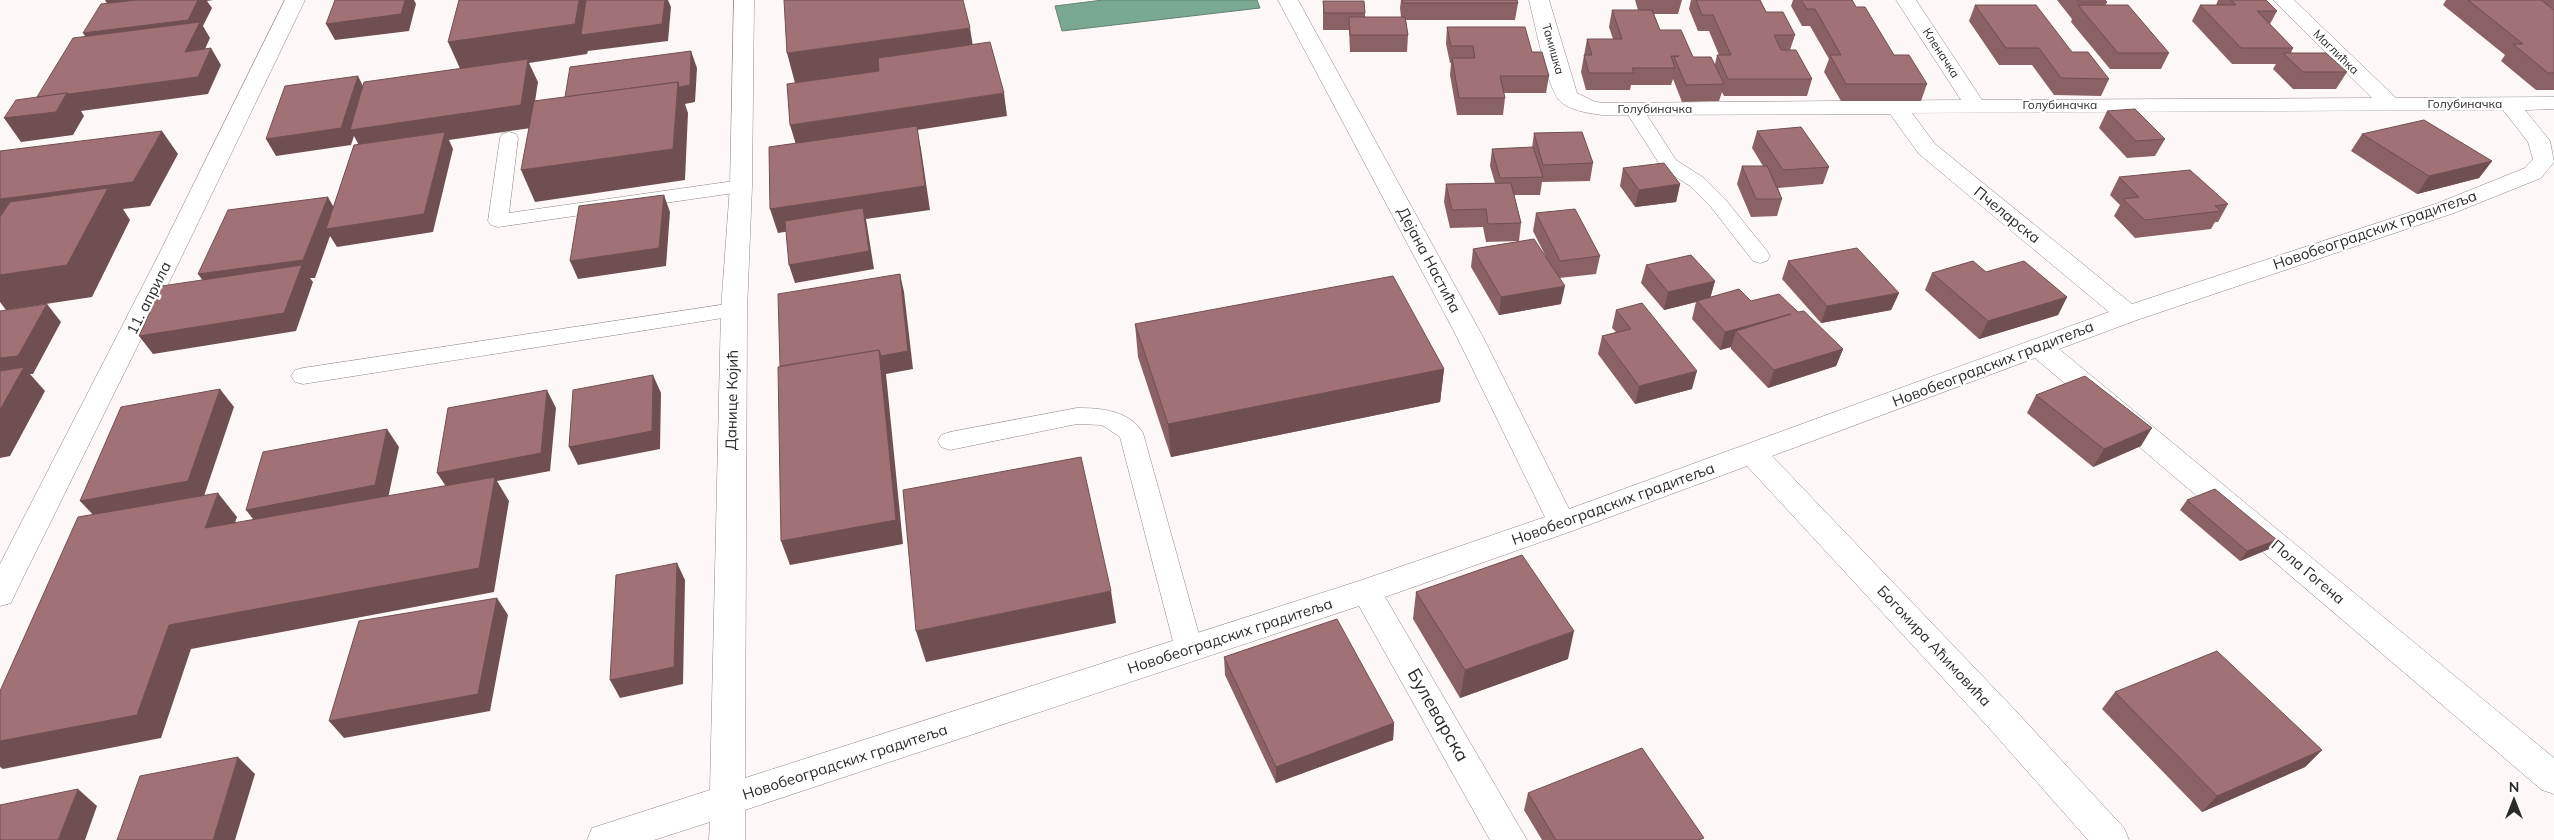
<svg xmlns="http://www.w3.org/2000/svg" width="2554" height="840" font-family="Mulish,sans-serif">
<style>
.water{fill:#79a993;stroke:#628374}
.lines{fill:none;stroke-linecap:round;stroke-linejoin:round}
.service-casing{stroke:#908888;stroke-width:1}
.minor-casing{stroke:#908888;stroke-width:1}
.service{fill:#fff;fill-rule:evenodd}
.minor{fill:#fff;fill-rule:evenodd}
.wall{fill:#8a6165}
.shaded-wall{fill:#704f52}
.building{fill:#a07175;stroke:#704f52}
.labels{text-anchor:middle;stroke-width:4.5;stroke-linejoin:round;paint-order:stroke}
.far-street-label{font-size:12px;fill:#2d2a2a;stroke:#fff}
.street-label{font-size:15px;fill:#2d2a2a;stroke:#fff}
.near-street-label{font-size:18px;fill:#2d2a2a;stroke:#fff}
</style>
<rect width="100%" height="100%" fill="#fef7f7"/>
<polygon class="water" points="1103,0 1257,0 1260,8 1062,31 1055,6"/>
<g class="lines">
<g class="service-casing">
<g id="service">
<polygon points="1634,104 1641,106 1676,160 1704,178 1725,199 1767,251 1770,256 1767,261 1760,263 1753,261 1711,207 1690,186 1662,168 1625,110 1627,106"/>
<polygon points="509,132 516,134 518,138 509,213 741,180 748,182 751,186 748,190 741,192 498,227 491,225 488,221 500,138 502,134"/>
<polygon points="734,303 742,305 745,310 742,315 303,384 295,382 291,376 295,370 303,368"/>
<path d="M1077,408C1101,408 1129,410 1143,433L1203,649L1199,657L1189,660L1179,657L1175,649L1120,437L1102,425L1077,424L950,450L941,447L938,441L941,435L950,432Z"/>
</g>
</g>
<g class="minor-casing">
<g id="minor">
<polygon points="285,0 305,0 180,260 15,594 11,603 0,606 0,564 156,260"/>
<path d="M734,0H754L752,186L747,310L745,778L1359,581L1545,517L1457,337L1278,0H1298L1483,337L1569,509L2109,312L1919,154L1890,114L1602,115C1589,113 1569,111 1559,100C1546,84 1535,23 1529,0H1549L1577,93L1593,101L1602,103L1961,100L1896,0H1916L1982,100L2372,98L2273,0H2294L2396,98L2554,97V109L2525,110L2550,141L2554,162L2541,178L2454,213L2137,320L2059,349L2554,758V794L2542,790L2035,358L1772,456L2014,709L2124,828L2129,840H2088L1990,729L1747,466L1572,531L1385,597L1527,840H1490L1359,606L745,810V840H709L710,822L654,840H587L592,828L710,790L721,310L730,186ZM2503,110L2528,142L2533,159L2525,168L2438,203L2132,304L1935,144L1912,113Z"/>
</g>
</g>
<use href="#service" class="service"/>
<use href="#minor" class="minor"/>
</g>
<g class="wall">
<polygon points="1401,0 1517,0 1518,3 1515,20 1406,20 1408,35 1407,52 1350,52 1349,30 1323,30 1323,1 1365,13 1365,17 1401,17 1400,8"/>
<polygon points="1635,0 1682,0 1678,14 1654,14 1660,30 1693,57 1715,64 1717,55 1719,55 1709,31 1698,31 1689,9 1691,0 1760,0 1766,12 1795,35 1790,50 1812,79 1807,96 1724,96 1722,92 1719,101 1682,102 1673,79 1671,85 1631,85 1630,90 1586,90 1581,72 1587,39 1613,39 1609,27 1612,10 1638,10"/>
<polygon points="1793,0 1852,0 1856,7 1894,55 1927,84 1921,101 1841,101 1824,72 1829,59 1810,26 1802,26 1791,6"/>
<polygon points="2057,0 2105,0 2107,2 2106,5 2169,53 2161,69 2110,69 2071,22 2072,19"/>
<polygon points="2218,0 2266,0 2277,11 2270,24 2293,48 2291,53 2347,72 2336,89 2293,89 2273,69 2276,64 2232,64 2192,21 2200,5 2216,5"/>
<polygon points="2446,0 2554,0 2554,90 2536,90 2501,61 2505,55 2443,5"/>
<polygon points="1975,5 2072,52 2109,79 2101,96 2054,95 2032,65 1999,65 1969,21"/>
<polygon points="1447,27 1532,52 1549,76 1546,93 1504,93 1505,98 1503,115 1457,115 1450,75 1451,63 1450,63 1446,44"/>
<polygon points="2107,111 2165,139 2155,156 2127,158 2099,128"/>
<polygon points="1757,131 1829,167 1823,184 1778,188 1782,199 1777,216 1751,217 1737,184 1742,166 1763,166 1752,148"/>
<polygon points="1534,133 1593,163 1590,181 1542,182 1540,195 1514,195 1521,223 1519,241 1486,242 1483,227 1450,228 1444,202 1446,184 1495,183 1490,166 1492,149 1532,148"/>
<polygon points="2362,134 2492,161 2479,178 2417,194 2351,151"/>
<polygon points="1623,168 1680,184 1676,202 1635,207 1620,186"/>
<polygon points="2119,177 2228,204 2218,222 2215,222 2211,229 2135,238 2114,216 2120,205 2110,195"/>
<polygon points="1536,213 1600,256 1596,274 1559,278 1561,304 1499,315 1471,267 1473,249 1546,257 1533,231"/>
<polygon points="1788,261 1899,293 1891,310 1821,323 1782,279"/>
<polygon points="1646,265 1715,281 1710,297 1751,301 1798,312 1843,349 1836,366 1768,388 1731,349 1731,347 1720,350 1692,319 1696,302 1664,310 1641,283"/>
<polygon points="1986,272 2067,297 2058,315 1979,339 1925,290 1932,273"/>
<polygon points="1616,310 1692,389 1635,404 1598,354 1602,336 1616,332 1612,328"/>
<polygon points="1135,324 1444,369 1440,402 1171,457 1138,357"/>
<polygon points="2036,395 2141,446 2093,467 2027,413"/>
<polygon points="2187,500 2277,540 2269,549 2240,561 2180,510"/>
<polygon points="1416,592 1568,659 1460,698 1413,619"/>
<polygon points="1224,657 1394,723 1393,740 1276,783 1225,675"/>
<polygon points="2115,692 2322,750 2305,767 2202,812 2102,709"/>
<polygon points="1528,793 1703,840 1542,840 1524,810"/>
</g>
<g class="shaded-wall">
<polygon points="105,0 213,0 207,1 212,8 203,26 210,38 196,69 94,49 83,33 112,12"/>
<polygon points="346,0 414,0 416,4 409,31 335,40 326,24"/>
<polygon points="579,0 668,0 671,7 668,41 588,51 587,54 529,63 538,82 531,128 449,140 453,149 433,232 337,247 330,236 315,278 310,278 313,282 296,331 153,354 139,336 211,292 198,274 328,197 338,215 363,153 354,136 351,145 276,156 266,139 358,76 366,92 462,73 448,42"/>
<polygon points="970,28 975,59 795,83 787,53"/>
<polygon points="211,48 221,65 208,94 81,111 84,116 73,135 21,142 4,118 67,93"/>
<polygon points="691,51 697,68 695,102 685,104 688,113 685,180 535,202 521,170"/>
<polygon points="1004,93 1007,116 917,130 921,149 930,210 866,219 874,269 795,283 789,265 865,219 778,233 770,209 797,148 790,125"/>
<polygon points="162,131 178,154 150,206 123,209 130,220 92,297 6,310 0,302 0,199"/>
<polygon points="2492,161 2479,178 2417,194 2429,176"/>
<polygon points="1680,184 1676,202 1635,207 1639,190"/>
<polygon points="664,195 670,212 666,266 578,279 570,261"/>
<polygon points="900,274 904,292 913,369 886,374 903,544 790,565 781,541 879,350"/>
<polygon points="1715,281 1710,299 1697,301 1696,302 1664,310 1668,292"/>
<polygon points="1565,286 1561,304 1499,315 1501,297"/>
<polygon points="1899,293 1891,310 1821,323 1827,306"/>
<polygon points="2067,297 2058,315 1979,339 1988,321"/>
<polygon points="47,304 61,322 33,374 30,374 45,391 10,456 0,458 0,358"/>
<polygon points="1791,314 1736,331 1731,347 1720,350 1725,332"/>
<polygon points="1843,349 1836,366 1768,388 1774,370"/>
<polygon points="1444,369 1440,402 1171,457 1168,424"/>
<polygon points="1697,371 1692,389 1635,404 1639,386"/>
<polygon points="653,375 661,393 660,449 578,465 569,447"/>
<polygon points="220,389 234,407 203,499 97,519 80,501"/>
<polygon points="547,390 556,408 550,471 497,481 509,501 494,592 191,649 161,738 3,769 0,767 0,741 169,625 449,491 437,473"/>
<polygon points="2152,428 2141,446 2093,467 2104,449"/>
<polygon points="387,429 399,447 387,503 260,528 246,510"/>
<polygon points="218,493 237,517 225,552 205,528"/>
<polygon points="2277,540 2269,549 2240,561 2247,551"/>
<polygon points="677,563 685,580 683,684 620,698 610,680"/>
<polygon points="1111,591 1116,623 926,662 916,631"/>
<polygon points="497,598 508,615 490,711 344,738 329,721"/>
<polygon points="1574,631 1568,659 1460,698 1465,670"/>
<polygon points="1394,723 1393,740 1276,783 1276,767"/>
<polygon points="2322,750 2305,767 2202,812 2217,796"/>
<polygon points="238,757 255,774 235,840 213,840"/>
<polygon points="78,789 97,806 85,840 58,840"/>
</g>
<g class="building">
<polygon points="136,0 198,0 188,20 83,33 101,4"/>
<polygon points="335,0 405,0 401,14 326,24"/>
<polygon points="459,0 579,0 575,24 448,42"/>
<polygon points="586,0 665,0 662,24 581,35"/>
<polygon points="784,0 963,0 970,28 787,53"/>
<polygon points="1402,0 1517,0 1518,3 1403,3"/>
<polygon points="1696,0 1760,0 1766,12 1783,12 1795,35 1774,35 1781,50 1796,50 1812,79 1728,79 1717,55 1731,55 1713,15 1702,15"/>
<polygon points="1801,0 1852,0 1856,7 1865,7 1894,55 1909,55 1927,84 1846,84 1830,55 1841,55 1815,9 1807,9"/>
<polygon points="2077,0 2105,0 2107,2 2079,2"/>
<polygon points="2231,0 2266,0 2277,11 2257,11 2293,48 2241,48 2200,5 2236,5"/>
<polygon points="2468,0 2541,0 2554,10 2554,73 2548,73 2513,44 2523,44"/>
<polygon points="1323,1 1364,1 1365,13 1324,13"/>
<polygon points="1975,5 2036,5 2072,52 2088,52 2109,79 2061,78 2039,48 2006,48"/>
<polygon points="2078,5 2128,5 2169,53 2118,53"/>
<polygon points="1612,10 1652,10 1660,30 1681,30 1693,57 1711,57 1724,84 1686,85 1674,57 1679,56 1671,56 1675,68 1632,68 1634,73 1589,73 1584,55 1592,55 1587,39 1622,39"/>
<polygon points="1349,17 1405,17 1408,35 1350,35"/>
<polygon points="200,22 185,52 211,48 198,77 69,94 67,93 37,97 73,38"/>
<polygon points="1447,27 1525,27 1532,52 1542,52 1549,76 1500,76 1505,98 1459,98 1452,58 1475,58 1473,46 1451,46"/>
<polygon points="990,42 1004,93 790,125 787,84 879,71 878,58"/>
<polygon points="691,51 690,85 679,87 678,82 565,97 570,67"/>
<polygon points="2283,53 2326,53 2347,72 2303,72"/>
<polygon points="528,59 521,105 350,130 364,82"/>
<polygon points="358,76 341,128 266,139 285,86"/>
<polygon points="678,82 673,149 521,170 534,101"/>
<polygon points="67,93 56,112 4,118 16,100"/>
<polygon points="2135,109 2165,139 2136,141 2107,111"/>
<polygon points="2424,120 2492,161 2429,176 2362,134"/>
<polygon points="917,126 925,186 770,209 769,147"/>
<polygon points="1801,127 1829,167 1783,170 1757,131"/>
<polygon points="162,131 133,182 0,199 0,151"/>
<polygon points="445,132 424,214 326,229 354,145"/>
<polygon points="1582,132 1593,163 1543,165 1534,133"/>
<polygon points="1533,147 1543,177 1500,178 1492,149"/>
<polygon points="1664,163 1680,184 1639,190 1623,168"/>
<polygon points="1742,166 1767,166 1782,199 1756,199"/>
<polygon points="2190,170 2228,204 2215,206 2221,211 2145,220 2123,199 2139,197 2119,177"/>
<polygon points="1511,183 1521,223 1488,224 1486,209 1452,210 1446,184"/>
<polygon points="108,188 67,265 0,275 0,217 10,202"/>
<polygon points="664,195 659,248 570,261 579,206"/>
<polygon points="328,197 303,260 198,274 228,210"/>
<polygon points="863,208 869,251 789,265 785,221"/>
<polygon points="1575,209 1600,256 1560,261 1536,213"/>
<polygon points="1534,239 1565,286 1501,297 1473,249"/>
<polygon points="1857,248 1899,293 1827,306 1788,261"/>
<polygon points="1691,255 1715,281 1668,292 1646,265"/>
<polygon points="1973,261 1986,272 2024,261 2067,297 1988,321 1932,273"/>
<polygon points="302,265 284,313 139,336 162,286"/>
<polygon points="900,274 908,351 881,356 879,350 780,366 778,294"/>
<polygon points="1393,276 1444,369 1168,424 1135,324"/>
<polygon points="1739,289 1751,301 1779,294 1798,312 1804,311 1843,349 1774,370 1736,331 1791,314 1725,332 1697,301"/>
<polygon points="1642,303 1697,371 1639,386 1602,336 1631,329 1616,310"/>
<polygon points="47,304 18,356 0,358 0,311"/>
<polygon points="879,350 896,520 781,541 778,367"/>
<polygon points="24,367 0,410 0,371"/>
<polygon points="653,375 652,431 569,447 573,390"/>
<polygon points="2085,376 2152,428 2104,449 2036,395"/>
<polygon points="220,389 188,481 80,501 121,407"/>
<polygon points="547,390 541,453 437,473 448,408"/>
<polygon points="387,429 375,485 246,510 263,452"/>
<polygon points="1081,457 1111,591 916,631 903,490"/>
<polygon points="495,477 479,568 169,625 137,715 0,741 0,691 78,517 218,493 205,528"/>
<polygon points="2215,489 2277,540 2247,551 2187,500"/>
<polygon points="1522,555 1574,631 1465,670 1416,592"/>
<polygon points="677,563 674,667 610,680 616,575"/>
<polygon points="497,598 478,694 329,721 359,621"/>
<polygon points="1337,619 1394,723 1276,767 1224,657"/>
<polygon points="2217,651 2322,750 2217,796 2115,692"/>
<polygon points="1642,748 1704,838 1698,840 1556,840 1528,793"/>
<polygon points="238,757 213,840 117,840 140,776"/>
<polygon points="78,789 58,840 0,840 0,805"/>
</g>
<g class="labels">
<g class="far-street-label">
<text transform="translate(1553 49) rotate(74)" y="4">Тамишка</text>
<text transform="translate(2336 52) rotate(44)" y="4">Маглићка</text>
<text transform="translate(1941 53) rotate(57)" y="4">Кленачка</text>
<text x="2465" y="108">Голубиначка</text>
<text x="2060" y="109">Голубиначка</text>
<text x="1655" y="113">Голубиначка</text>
</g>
<g class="street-label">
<text transform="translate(2007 215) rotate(39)" y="5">Пчеларска</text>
<text transform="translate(2375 230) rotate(-19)" y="5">Новобеоградских градитеља</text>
<text transform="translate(1429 260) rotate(62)" y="5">Дејана Настића</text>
<text transform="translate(149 298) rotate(-63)" y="5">11. априла</text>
<text transform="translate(1993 364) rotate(-21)" y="5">Новобеоградских градитеља</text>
<text transform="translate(732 400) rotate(-89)" y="5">Данице Којић</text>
<text transform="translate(1613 504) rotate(-20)" y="5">Новобеоградских градитеља</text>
<text transform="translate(2308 572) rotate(40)" y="5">Пола Гогена</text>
<text transform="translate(1230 636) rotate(-18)" y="5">Новобеоградских градитеља</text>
<text transform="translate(1934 646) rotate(47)" y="5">Богомира Аћимовића</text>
<text transform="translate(845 762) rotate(-18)" y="5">Новобеоградских градитеља</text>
</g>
<g class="near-street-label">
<text transform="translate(1438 715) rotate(60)" y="6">Булеварска</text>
</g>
</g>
<g transform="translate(2514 800)" stroke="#ffffff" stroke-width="4" paint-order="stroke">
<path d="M0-4L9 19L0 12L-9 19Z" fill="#2d2a2a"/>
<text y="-8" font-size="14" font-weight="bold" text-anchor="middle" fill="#2d2a2a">N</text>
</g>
</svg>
